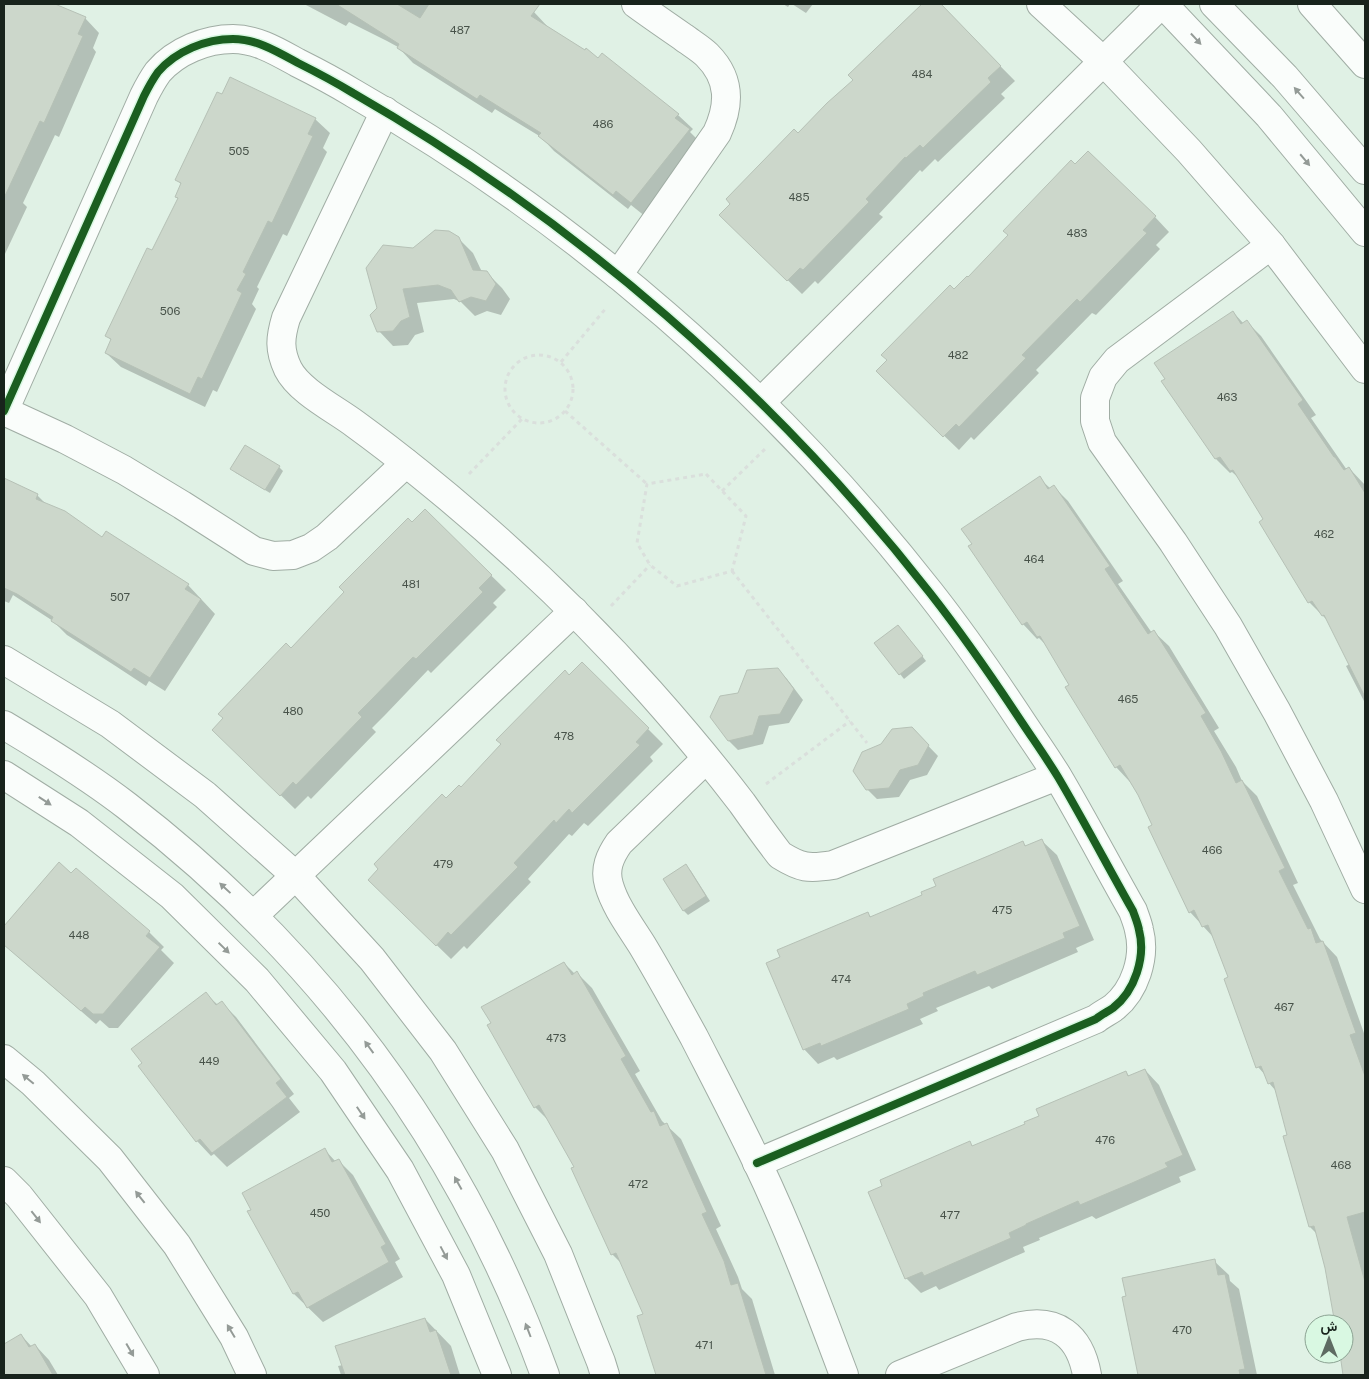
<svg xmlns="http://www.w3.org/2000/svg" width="1369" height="1379" font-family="'Public Sans',Vazirmatn,sans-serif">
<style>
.shadow{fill:#0003}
.building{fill:#ccd7cb;stroke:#b6c1b6}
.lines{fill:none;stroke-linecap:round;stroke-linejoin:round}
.minor-casing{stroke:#a0ada4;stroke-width:30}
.tertiary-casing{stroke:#a0ada4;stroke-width:30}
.path{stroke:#dadfdc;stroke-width:3;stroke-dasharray:4 4;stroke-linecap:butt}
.minor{stroke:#fafdfb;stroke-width:28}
.tertiary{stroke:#fafdfb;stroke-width:28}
.cycleway-casing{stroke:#d9f8e2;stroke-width:11}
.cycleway{stroke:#1b5e20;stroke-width:8}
.oneway{fill:#949b97}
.labels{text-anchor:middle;stroke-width:4.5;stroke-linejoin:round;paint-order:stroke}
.number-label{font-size:11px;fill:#48534a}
</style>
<rect width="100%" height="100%" fill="#e0f1e5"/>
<g class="shadow">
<polygon points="4,4 52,4 85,18 99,33 93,48 96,52 59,137 55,135 23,203 27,207 4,256"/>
<polygon points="304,4 521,4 534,12 548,27 548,28 678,115 693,129 690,132 703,145 646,217 631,205 628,209 554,151 541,137 495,109 492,113 413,63 398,47 387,41 349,22 346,26"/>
<polygon points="783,4 790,4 788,7"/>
<polygon points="792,4 813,4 806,13"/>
<polygon points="931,4 939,4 1015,81 1001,94 1005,98 938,162 935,159 922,172 920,170 879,214 883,217 818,284 815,281 802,294 736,230 798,135"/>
<polygon points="315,119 330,133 323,148 327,152 287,236 283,234 257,287 259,289 252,304 256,309 217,392 213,390 205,407 121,367 106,353 112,341 107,336 153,252 179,199 176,197 182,185 177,180"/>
<polygon points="1155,217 1169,232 1156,245 1160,249 1096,315 1092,313 1036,370 1039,373 974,440 971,437 959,450 892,386 954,291"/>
<polygon points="458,238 473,253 482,272 487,273 502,288 510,299 501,315 487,311 475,316 461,302 454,299 417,303 424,332 415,335 408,345 393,346 379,331 378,309 413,249"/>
<polygon points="1233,312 1244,324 1247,322 1261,336 1316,415 1311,418 1347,470 1349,468 1365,485 1365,703 1346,666 1350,664 1330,623 1309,602 1265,520 1241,480 1232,472 1230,473 1216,459"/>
<polygon points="279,467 283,471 270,493 236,473 232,469"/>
<polygon points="1039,478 1051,489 1054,487 1068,501 1123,581 1118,584 1152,633 1154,632 1169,646 1219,728 1214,731 1236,767 1242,781 1257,796 1298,883 1293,885 1320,939 1337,957 1365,1036 1365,1049 1364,1050 1365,1053 1365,1375 1345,1375 1341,1354 1344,1354 1344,1324 1336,1324 1326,1267 1317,1234 1310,1227 1289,1135 1276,1091 1269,1083 1266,1076 1258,1067 1230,978 1214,938 1190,912 1150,828 1153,826 1139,795 1130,782 1116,767 1071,685 1046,645 1039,638 1037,639 1023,624"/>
<polygon points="4,480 37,495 48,506 103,539 188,585 215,614 165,691 149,681 146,686 114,665 67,635 53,621 13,595 9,603 4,601"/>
<polygon points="425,511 506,590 493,603 497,607 431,673 428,670 386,714 372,728 376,732 311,799 308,796 295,809 228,744 291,650"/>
<polygon points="903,631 926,661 904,679 900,674"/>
<polygon points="582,663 663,744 650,757 653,761 588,826 584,823 572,836 569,834 528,879 531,882 467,949 464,946 451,959 384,894 446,800 461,788"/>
<polygon points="777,669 787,679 803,700 789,723 769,726 763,744 738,750 728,740 739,694"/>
<polygon points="911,728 938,756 927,775 910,780 899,797 877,799 867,789 882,745"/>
<polygon points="1042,841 1057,855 1094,940 1076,948 1078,952 992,989 989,986 936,1008 938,1011 920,1019 923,1024 837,1060 834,1057 818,1064 804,1049 867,913 872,918 924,896 1023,843 1027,847"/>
<polygon points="59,864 71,874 76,870 149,932 164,947 161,950 174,963 118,1028 109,1028 100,1020 96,1024 25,963 10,949 12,947 4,939 4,928"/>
<polygon points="686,866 691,871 710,901 688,915 684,911 664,880"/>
<polygon points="564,963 575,974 577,973 592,988 640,1071 635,1074 662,1121 681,1139 721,1226 716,1229 738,1277 742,1289 752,1299 775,1375 657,1375 639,1317 645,1315 622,1264 612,1254 576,1168 550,1122 535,1107"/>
<polygon points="206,994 218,1005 222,1003 236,1017 294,1094 289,1098 300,1112 227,1167 214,1154 211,1156 197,1141 140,1067"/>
<polygon points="1145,1070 1159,1085 1196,1170 1179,1177 1181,1182 1096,1219 1092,1216 1039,1238 1040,1240 1023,1247 1025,1252 939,1290 936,1286 921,1293 906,1278 969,1143 973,1147 1027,1125 1126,1072 1130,1077"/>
<polygon points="325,1150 336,1162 338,1160 353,1175 400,1259 395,1262 403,1277 323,1322 294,1294 249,1212 253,1210"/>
<polygon points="1214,1261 1229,1275 1230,1281 1239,1289 1257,1375 1139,1375 1123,1298"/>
<polygon points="425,1319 451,1346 460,1375 341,1375 338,1366 343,1365"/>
<polygon points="21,1335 32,1347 35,1345 49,1360 58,1375 4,1375 4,1345"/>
</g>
<g class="building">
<polygon points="4,4 55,4 86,17 78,34 83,36 44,123 40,121 4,198"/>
<polygon points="336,4 397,4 420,18 429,4 540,4 531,16 585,50 586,48 598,58 602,53 679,114 675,118 690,129 631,203 616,191 613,195 538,136 541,133 480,95 477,99 397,48 399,44"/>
<polygon points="922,4 941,4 1001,66 988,78 991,82 923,148 920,145 906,158 905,157 866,199 869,202 803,270 800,268 787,281 719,215 730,204 726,199 794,129 798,133 827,103 853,80 848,75"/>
<polygon points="230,77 316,118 308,134 313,136 272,223 268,221 243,272 246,274 237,290 242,293 202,379 198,377 190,394 105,353 111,339 105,336 147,248 152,250 178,198 175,197 181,183 175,180 217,92 222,94"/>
<polygon points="1088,151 1156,216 1143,230 1147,233 1080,302 1077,299 1022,355 1026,358 959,427 956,424 943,437 876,371 887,360 881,355 950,285 954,289 967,276 968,277 1008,235 1003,231 1071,160 1075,164"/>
<polygon points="435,230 449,231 459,237 473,270 487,271 496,284 486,301 471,297 459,302 451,290 438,285 403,289 410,317 401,321 393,331 377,332 370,315 377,308 366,268 383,245 413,248"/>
<polygon points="1233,311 1241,324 1247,320 1303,400 1298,404 1334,457 1335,457 1344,470 1349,467 1365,493 1365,697 1324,615 1322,616 1312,601 1308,603 1259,522 1263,519 1233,470 1230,471 1220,457 1215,459 1161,381 1165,379 1154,363"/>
<polygon points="245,445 280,466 265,490 230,469"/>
<polygon points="1040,476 1048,489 1054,485 1110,566 1105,569 1148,634 1154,630 1206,713 1201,716 1221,751 1236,783 1242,780 1285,868 1279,871 1308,929 1311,928 1316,943 1323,941 1356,1033 1350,1035 1365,1076 1365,1212 1347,1217 1365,1282 1365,1375 1343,1375 1340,1354 1344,1354 1344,1324 1335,1324 1325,1268 1314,1226 1309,1227 1283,1136 1287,1135 1273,1082 1268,1084 1261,1066 1256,1068 1224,979 1228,977 1208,925 1202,927 1194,910 1189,913 1148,827 1152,825 1138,795 1120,765 1115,768 1065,687 1069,685 1040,636 1037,637 1027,622 1022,625 968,546 972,544 961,529"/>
<polygon points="4,478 38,494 36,499 65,511 102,537 106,531 189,584 185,589 201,599 150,678 134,668 131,672 51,621 53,617 17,594 4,588"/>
<polygon points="425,509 492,575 479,588 483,592 416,659 413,657 371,700 358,713 362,717 296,785 293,782 280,796 212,730 223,718 218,714 286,643 291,648 344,592 339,587 408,518 412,522"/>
<polygon points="898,625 923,656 899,675 874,643"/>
<polygon points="582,662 649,728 636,742 640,745 572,813 569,809 556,823 554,820 514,863 518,867 451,935 448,932 436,946 368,880 378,869 374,864 442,794 446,798 459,785 461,787 501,744 496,740 565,670 569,675"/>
<polygon points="778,668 794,689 780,714 759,716 753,735 728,741 710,717 720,696 738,693 747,670"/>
<polygon points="912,727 929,745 918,765 900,770 889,788 866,790 853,771 862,752 881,744 892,729"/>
<polygon points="1042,839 1080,926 1063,933 1065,938 977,975 975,971 923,993 924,996 907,1004 909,1009 821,1046 820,1043 803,1050 766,963 780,957 777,950 868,912 870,917 922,895 921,892 936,886 933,879 988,856 1023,841 1025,846"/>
<polygon points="59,862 71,873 76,868 150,931 146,936 160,947 103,1014 93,1014 85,1007 81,1011 4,945 4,926"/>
<polygon points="686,864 706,896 683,911 663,879"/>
<polygon points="564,962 572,975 577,971 626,1056 621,1059 651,1112 654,1111 660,1126 667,1123 707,1212 702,1214 724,1261 731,1285 738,1283 766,1375 656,1375 637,1316 643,1314 616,1253 611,1255 571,1168 574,1167 539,1105 534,1108 487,1025 491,1023 481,1007"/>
<polygon points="206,992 216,1005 222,1001 281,1079 276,1083 287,1097 212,1153 200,1139 196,1142 138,1066 142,1063 131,1049"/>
<polygon points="1145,1069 1183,1155 1165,1163 1168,1167 1132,1183 1080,1205 1078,1201 1026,1224 1026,1225 1009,1233 1011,1238 924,1276 922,1272 905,1279 868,1192 882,1186 880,1180 970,1141 972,1146 1025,1124 1024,1122 1039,1116 1036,1109 1126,1071 1128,1076"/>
<polygon points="325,1148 332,1162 339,1159 386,1244 381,1247 389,1262 307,1308 298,1292 293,1294 247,1211 251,1210 242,1193"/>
<polygon points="1215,1259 1218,1275 1225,1274 1245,1369 1239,1370 1240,1375 1138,1375 1122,1297 1126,1296 1122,1278"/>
<polygon points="425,1318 430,1332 436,1330 451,1375 345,1375 335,1346"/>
<polygon points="21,1334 29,1347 35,1344 53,1375 4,1375 4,1344"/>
</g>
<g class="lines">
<g class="minor-casing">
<g id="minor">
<polyline points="1041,4 1103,61 1189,151 1271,245 1365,369"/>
<polyline points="1312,4 1365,64"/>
<path d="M385,111L286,318C280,338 279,350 288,369C299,391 335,409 355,424C377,440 399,457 420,474C503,541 580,613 650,692C682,728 713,765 742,803C754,820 767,838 780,855C801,868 808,869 833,865L1057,776"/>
<polyline points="1271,245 1117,360 1103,377 1095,398 1095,421 1102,442 1173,542 1228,626 1277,712 1324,801 1365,889"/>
<path d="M618,275L717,133C730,105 731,79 707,55C701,49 691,43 683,37C667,26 651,15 636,4"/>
<polyline points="761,402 1161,4"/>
<path d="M4,411L144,96C148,88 153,79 158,72C176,51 206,39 233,39C257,39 278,52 298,63C316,72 335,82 353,93C576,221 772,391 930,593C963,635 994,680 1023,724C1035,742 1047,759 1058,777C1084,821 1108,867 1133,911C1135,917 1138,924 1139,930C1146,957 1135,991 1113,1008C1107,1012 1101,1015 1096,1019L757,1163"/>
<polyline points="4,411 65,439 124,470 182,505 254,551 273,556 293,555 311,548 327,537 406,463"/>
<polyline points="4,660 110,724 205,795 296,876 372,959 443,1051 505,1150 558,1254 601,1362 605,1375"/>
<path d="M706,759L619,843C610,856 604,869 609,885C615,906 630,926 642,945C660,975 677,1006 694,1037C715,1078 737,1120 757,1162C790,1231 817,1303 844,1375"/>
<polyline points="254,915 574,611"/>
<polyline points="4,1059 33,1083 110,1159 177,1245 234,1337 252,1375"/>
<polyline points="4,1181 19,1196 98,1296 145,1375"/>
<path d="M900,1375L1017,1327C1057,1317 1080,1336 1087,1375"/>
</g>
</g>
<g class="tertiary-casing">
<g id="tertiary">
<polyline points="1163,4 1269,116 1365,232"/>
<polyline points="1214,4 1285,77 1365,170"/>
<path d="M4,725C46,750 88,776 127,806C322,956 461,1144 545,1375"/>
<polyline points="4,775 79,823 172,896 257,980 333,1071 400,1170 456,1275 497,1375"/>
</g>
</g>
<g class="path">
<circle cx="539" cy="389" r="34"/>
<polyline points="561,362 607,307"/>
<polyline points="565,411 647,484"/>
<polyline points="469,474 522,419"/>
<polygon points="706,474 746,516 732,571 677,586 650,565 637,543 647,484"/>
<polyline points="722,491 765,449"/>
<polyline points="732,571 867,743"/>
<polyline points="611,606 650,565"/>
<polyline points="766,784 850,721"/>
</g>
<use href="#minor" class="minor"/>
<use href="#tertiary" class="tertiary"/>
<g class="cycleway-casing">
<path id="cycleway" d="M4,411L144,96C148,88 153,79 158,72C176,51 206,39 233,39C257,39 278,52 298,63C316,72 335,82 353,93C576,221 772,391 930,593C963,635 994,680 1023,724C1035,742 1047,759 1058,777C1084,821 1108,867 1133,911C1135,917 1138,924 1139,930C1146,957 1135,991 1113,1008C1107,1012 1101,1015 1096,1019L757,1163"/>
</g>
<use href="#cycleway" class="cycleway"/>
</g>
<defs><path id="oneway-solid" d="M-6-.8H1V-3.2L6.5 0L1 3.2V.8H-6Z" transform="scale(1.25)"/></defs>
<g class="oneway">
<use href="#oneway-solid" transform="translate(1196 39) rotate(47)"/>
<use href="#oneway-solid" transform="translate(1299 93) rotate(-131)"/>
<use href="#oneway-solid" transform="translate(1305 160) rotate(50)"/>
<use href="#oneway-solid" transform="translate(45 801) rotate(33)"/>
<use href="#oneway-solid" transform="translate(225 888) rotate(-137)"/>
<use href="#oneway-solid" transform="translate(224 948) rotate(44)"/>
<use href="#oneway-solid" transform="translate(369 1047) rotate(-126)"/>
<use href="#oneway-solid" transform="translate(28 1079) rotate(-140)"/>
<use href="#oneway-solid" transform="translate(361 1113) rotate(56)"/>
<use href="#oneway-solid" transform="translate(458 1183) rotate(-119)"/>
<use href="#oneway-solid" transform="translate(140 1197) rotate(-128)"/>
<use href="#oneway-solid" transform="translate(36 1217) rotate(52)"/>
<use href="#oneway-solid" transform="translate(444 1253) rotate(62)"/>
<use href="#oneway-solid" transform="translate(528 1330) rotate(-111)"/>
<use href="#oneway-solid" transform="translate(231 1331) rotate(-121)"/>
<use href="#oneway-solid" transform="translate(130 1350) rotate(60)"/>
</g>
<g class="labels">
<g class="number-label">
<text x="460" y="34">487</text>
<text x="922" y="78">484</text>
<text x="603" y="128">486</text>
<text x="239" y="155">505</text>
<text x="799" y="201">485</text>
<text x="1077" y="237">483</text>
<text x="170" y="315">506</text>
<text x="958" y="359">482</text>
<text x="1227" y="401">463</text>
<text x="1324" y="538">462</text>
<text x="1034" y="563">464</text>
<text x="411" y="588">481</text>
<text x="120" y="601">507</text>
<text x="1128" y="703">465</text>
<text x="293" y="715">480</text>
<text x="564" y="740">478</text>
<text x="1212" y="854">466</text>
<text x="443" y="868">479</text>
<text x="1002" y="914">475</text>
<text x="79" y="939">448</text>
<text x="841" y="983">474</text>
<text x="1284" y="1011">467</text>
<text x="556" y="1042">473</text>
<text x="209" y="1065">449</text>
<text x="1105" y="1144">476</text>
<text x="1341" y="1169">468</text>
<text x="638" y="1188">472</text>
<text x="320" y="1217">450</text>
<text x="950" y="1219">477</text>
<text x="1182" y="1334">470</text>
<text x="704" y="1349">471</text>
</g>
</g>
<rect width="1369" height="1379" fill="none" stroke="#18231c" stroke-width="10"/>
<g transform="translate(1329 1339)"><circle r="24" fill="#d9f8e2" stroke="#8ca393"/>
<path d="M0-4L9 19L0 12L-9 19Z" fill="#5e6b62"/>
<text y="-8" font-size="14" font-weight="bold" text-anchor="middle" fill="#18231c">ش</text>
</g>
</svg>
